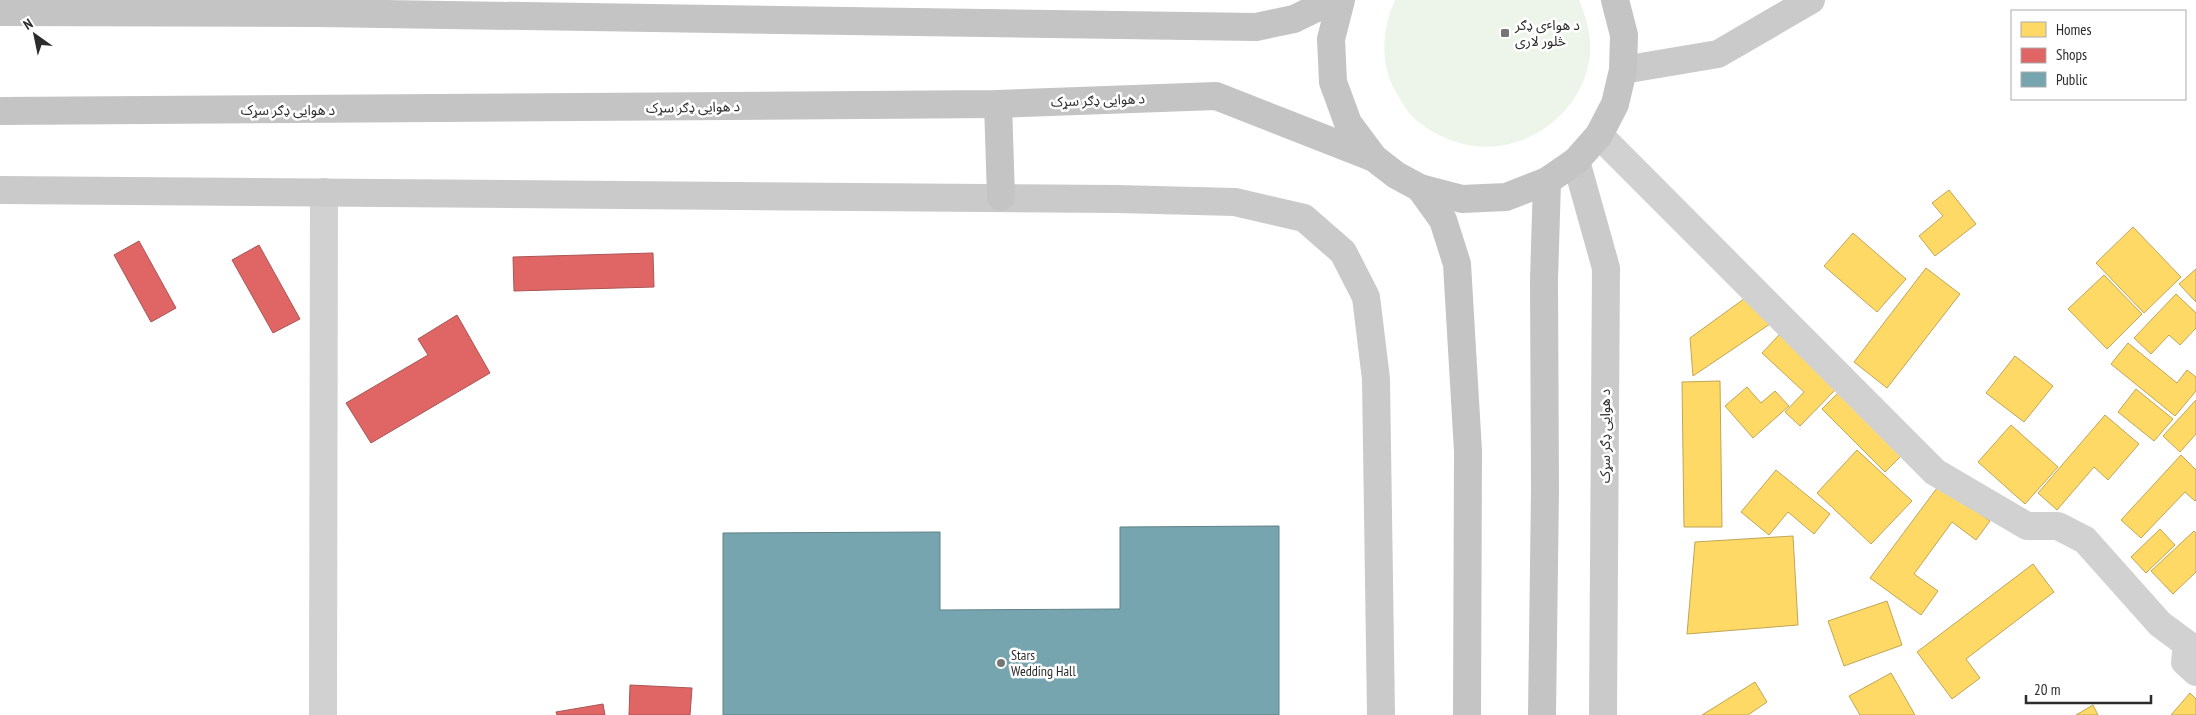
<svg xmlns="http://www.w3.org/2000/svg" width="2196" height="715" font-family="'PT Sans Narrow','Noto Sans Arabic',sans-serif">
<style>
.green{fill:#edf5ea}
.homes{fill:#ffd966;stroke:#c0a555}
.shops{fill:#e06666;stroke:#a55}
.public{fill:#76a5af;stroke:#608188}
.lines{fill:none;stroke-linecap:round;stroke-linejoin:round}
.street{stroke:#d1d1d1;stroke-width:28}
.secondary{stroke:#cacaca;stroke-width:28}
.primary{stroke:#c4c4c4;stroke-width:28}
.poi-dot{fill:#767676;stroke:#fff;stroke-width:2}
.labels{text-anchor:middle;stroke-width:5;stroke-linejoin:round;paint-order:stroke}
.poi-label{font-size:14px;fill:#2c2c2c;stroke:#fff;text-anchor:start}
.street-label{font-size:14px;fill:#2c2c2c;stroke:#fff}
</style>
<rect width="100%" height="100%" fill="#fff"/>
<path class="green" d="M1395,0H1579C1586,17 1592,36 1590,55C1583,119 1514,163 1453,141C1437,135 1421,126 1409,113C1405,108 1401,100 1397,94C1379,65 1382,29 1395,0Z"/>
<g class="homes">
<polygon points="1949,190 1976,224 1935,256 1919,236 1943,216 1932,203"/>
<polygon points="2133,227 2181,277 2144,313 2096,263"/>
<polygon points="1853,233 1906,279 1877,312 1824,266"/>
<polygon points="1926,268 1960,294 1887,388 1854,362"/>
<polygon points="2196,269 2196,302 2179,284"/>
<polygon points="2104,275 2142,314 2107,349 2068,309"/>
<polygon points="2176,294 2196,313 2196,328 2180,345 2169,335 2151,354 2134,338"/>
<polygon points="1748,296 1770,324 1693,376 1690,338"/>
<polygon points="1780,334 1837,388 1800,426 1785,412 1804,392 1762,353"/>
<polygon points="2128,343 2177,383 2187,370 2196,377 2196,391 2175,416 2111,364"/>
<polygon points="2015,356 2053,386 2024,422 1986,393"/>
<polygon points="1720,381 1722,527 1684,527 1682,382"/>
<polygon points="1845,386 1908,449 1885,472 1822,409"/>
<polygon points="1747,387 1761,403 1775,391 1789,406 1753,438 1725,406"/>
<polygon points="2136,389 2173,419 2154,441 2118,412"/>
<polygon points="2196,400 2196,434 2180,452 2163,436"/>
<polygon points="2105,415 2139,444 2108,480 2094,467 2057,510 2038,493"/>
<polygon points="2011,425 2058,467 2025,504 1978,462"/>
<polygon points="1857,450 1912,501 1871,544 1817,493"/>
<polygon points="2181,455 2196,470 2196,500 2195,501 2185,492 2141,538 2121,520"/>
<polygon points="1776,470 1830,514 1814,534 1788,512 1769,535 1741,512"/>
<polygon points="1940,484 1990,521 1976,540 1952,522 1914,574 1938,591 1921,615 1870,578"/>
<polygon points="2160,529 2175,545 2146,573 2131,557"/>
<polygon points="2194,531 2196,533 2196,572 2173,594 2151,571"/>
<polygon points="1793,536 1798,625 1687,634 1695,542"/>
<polygon points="2033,564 2054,592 1966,659 1980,678 1952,699 1917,652"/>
<polygon points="1887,601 1902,645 1844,666 1828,621"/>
<polygon points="1891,673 1915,715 1860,715 1849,696"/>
<polygon points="1755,682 1767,702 1748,715 1702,715"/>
<polygon points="2190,693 2196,699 2196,715 2171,715"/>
<polygon points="2093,705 2098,715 2076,715"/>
</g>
<g class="shops">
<polygon points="139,241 176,308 151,322 114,255"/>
<polygon points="259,245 300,319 273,333 232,260"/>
<polygon points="653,253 654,287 514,291 513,257"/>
<polygon points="457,315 490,373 371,443 346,403 428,355 418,339"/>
<polygon points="630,685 692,688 690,715 629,715"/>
<polygon points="603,704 605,715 557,715 556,712"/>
</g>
<polygon class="public" points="1279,526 1279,715 723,715 723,533 940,532 940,610 1120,609 1120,527"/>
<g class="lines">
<g class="street">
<polyline points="1599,135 1935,472 2027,526 2058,526 2085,540 2160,624 2187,644 2185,662 2196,672"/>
<polyline points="323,715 324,192"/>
</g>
<g class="secondary">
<polyline points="1623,70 1718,54 1811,0"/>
<polyline points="1576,161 1606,268 1603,715"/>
<polyline points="0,190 1117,199 1235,202 1304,218 1343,252 1366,297 1376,379 1381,715"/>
</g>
<g class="primary">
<polyline points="1341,0 1331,39 1333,82 1348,123 1374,158 1396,175 1420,188 1462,199 1506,197 1547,181 1576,161 1599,135 1615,104 1623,70 1624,35 1615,0"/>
<polyline points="0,12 317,13 1256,27 1294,19 1333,0"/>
<polyline points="998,104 1001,197"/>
<polyline points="0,111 998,104 1216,96 1374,158"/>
<polyline points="1420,188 1443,220 1457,264 1468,451 1467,715"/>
<polyline points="1542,715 1545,490 1544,280 1547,181"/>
</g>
</g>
<g class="poi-dot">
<rect x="1500" y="28" width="10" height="10" rx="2.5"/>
<circle cx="1001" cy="663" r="5"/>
</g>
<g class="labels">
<g class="poi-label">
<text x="1515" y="30">د هواٸ ډګر<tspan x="1515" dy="16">څلور لارى</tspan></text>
<text x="1011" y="660">Stars<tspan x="1011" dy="16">Wedding Hall</tspan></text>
</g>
<g class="street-label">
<text transform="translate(1098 100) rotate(-2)" y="5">د هوایی ډګر سړک</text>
<text transform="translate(693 107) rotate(-1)" y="5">د هوایی ډګر سړک</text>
<text x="288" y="115">د هوایی ډګر سړک</text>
<text transform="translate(1605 436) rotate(-90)" y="5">د هوایی ډګر سړک</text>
</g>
</g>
<rect x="2011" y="10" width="175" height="90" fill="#ffffff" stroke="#ababab"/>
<rect x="2021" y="22" width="25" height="15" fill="#ffd966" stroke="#ababab"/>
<text x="2056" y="35" font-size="15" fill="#2c2c2c">Homes</text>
<rect x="2021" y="48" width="25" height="15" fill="#e06666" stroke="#ababab"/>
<text x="2056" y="60" font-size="15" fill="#2c2c2c">Shops</text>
<rect x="2021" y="72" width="25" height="15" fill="#76a5af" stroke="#ababab"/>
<text x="2056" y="85" font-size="15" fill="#2c2c2c">Public</text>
<g transform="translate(35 35) rotate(327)" stroke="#ffffff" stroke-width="4" paint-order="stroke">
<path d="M0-4L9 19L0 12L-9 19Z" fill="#2c2c2c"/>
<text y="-8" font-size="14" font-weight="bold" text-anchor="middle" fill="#2c2c2c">N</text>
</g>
<path d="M2026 695v8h125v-8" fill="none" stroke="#2c2c2c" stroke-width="2.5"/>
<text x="2034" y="695" font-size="15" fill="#2c2c2c" stroke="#ffffff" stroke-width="4" paint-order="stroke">20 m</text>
</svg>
